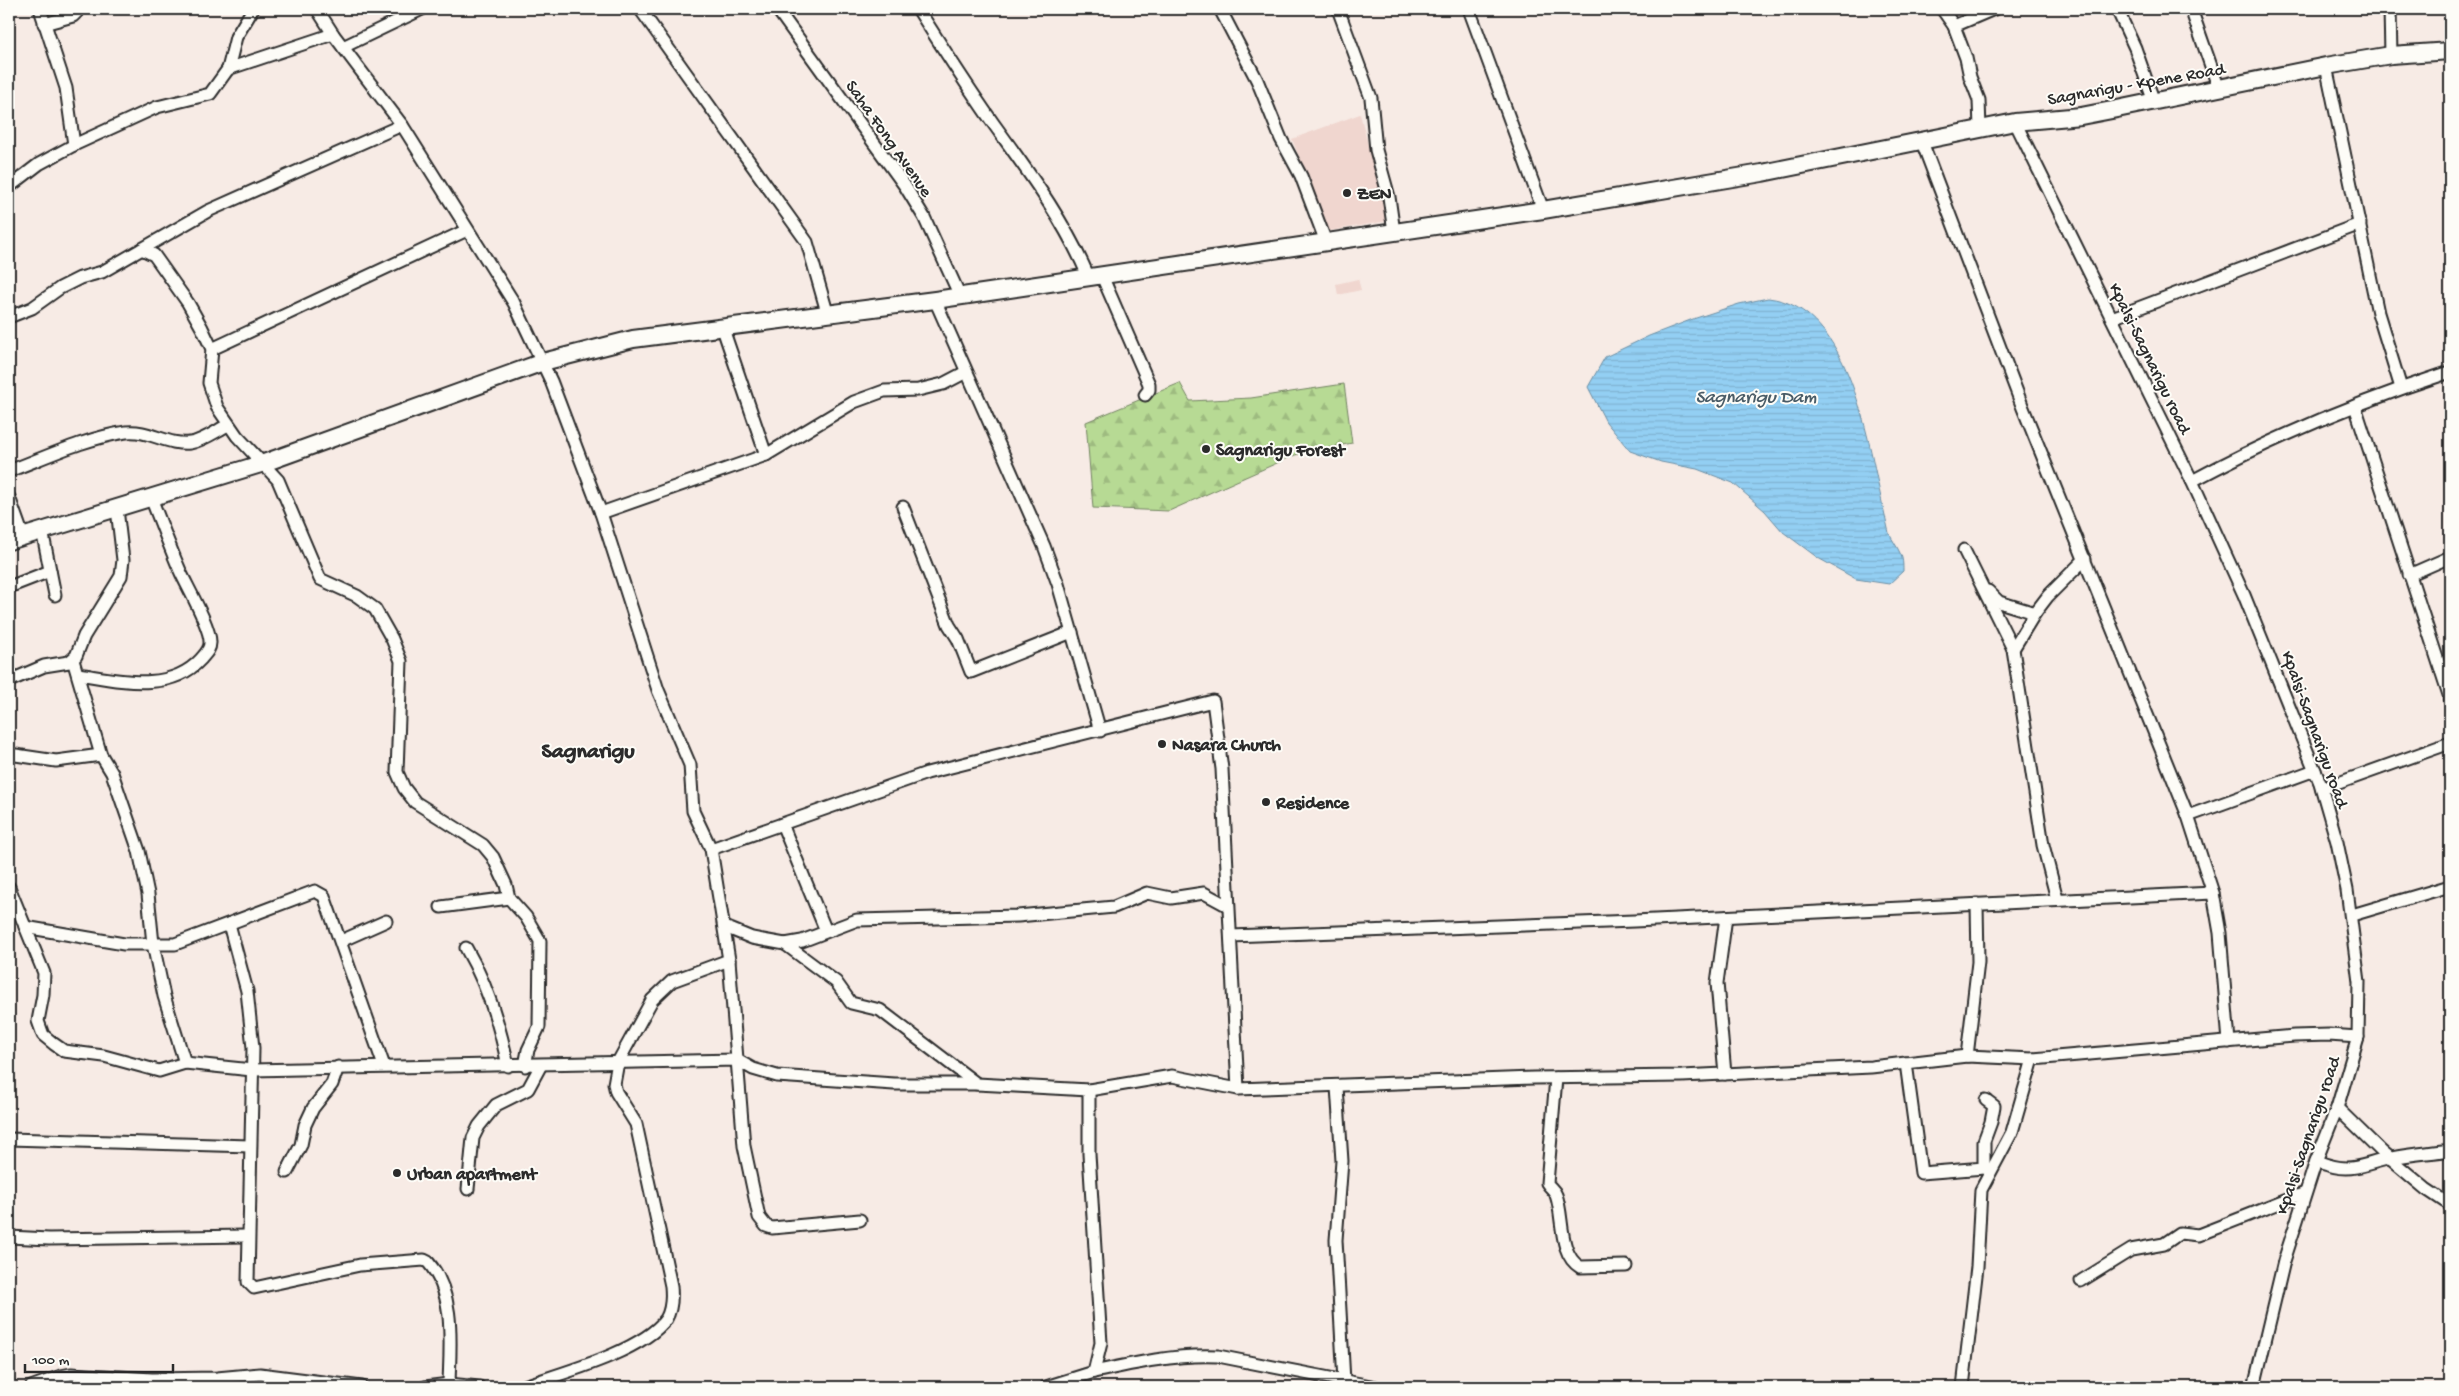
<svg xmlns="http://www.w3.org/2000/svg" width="2459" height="1396" font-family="'Gochi Hand',sans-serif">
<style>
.built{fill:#f0d6cf}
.forest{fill:url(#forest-firs);stroke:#718260}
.water{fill:url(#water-rules);stroke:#698da3}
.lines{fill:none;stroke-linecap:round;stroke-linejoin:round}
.street-casing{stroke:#2b2b2b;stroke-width:15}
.secondary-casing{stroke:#2b2b2b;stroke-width:20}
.street{stroke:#fdfcf7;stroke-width:11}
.secondary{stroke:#fdfcf7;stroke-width:16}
.poi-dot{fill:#2b2b2b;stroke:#fdfcf7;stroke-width:2}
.labels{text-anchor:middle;stroke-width:4;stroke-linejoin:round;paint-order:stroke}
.street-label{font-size:18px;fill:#2b2b2b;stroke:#fdfcf7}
.poi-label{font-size:18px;font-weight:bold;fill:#2b2b2b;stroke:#fdfcf7;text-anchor:start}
.water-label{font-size:19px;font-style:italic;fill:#4a5c67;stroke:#fdfcf7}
.district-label{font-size:22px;font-weight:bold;fill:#2b2b2b;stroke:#fdfcf7}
</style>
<defs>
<pattern id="forest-firs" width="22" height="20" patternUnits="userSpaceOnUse" patternTransform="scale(1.25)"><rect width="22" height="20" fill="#b7da94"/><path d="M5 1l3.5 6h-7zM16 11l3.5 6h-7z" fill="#9ebb80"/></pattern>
<pattern id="water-rules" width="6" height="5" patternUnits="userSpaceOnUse" patternTransform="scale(1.25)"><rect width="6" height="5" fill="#93cff3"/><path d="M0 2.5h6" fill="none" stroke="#7fb2d0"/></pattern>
</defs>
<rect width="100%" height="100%" fill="#f7ebe5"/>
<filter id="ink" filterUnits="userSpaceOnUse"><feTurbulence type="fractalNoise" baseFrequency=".02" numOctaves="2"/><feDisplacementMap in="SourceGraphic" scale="10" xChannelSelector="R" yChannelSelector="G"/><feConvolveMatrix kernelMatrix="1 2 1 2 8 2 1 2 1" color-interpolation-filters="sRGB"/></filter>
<g filter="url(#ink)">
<g class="built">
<polygon points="1360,114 1388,221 1329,231 1292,139"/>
<polygon points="1358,279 1361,290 1338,295 1336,284"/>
</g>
<polygon class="forest" points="1180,383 1190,401 1251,398 1344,384 1352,443 1295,455 1169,511 1093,508 1086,422"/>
<path class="water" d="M1768,298C1852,307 1868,445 1884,511C1886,518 1887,526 1889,533C1892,540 1897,546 1900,553C1903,558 1903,565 1903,571L1889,584L1856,579L1818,558L1783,532L1765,511L1733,483L1697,469L1661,462L1630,451L1606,422L1588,387L1605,357L1649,336L1693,319L1739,304Z"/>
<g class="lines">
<g class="street-casing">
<g id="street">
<polyline points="40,9 66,88 74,145"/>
<polyline points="317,9 333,34 402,125 514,303 551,381 601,513 658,690 690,765 693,811 711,849 729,960 744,1146 759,1217 766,1226 772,1228 860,1220"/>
<polyline points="640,9 807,242 827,312"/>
<polyline points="777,9 905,186 924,217 960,296"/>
<path d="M918,9C942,47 967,86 993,123C1029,173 1065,221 1089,278"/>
<polyline points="1220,9 1257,80 1281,139 1301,176 1326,242"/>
<polyline points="1338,9 1371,98 1376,150 1389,197 1394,232"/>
<polyline points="1469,9 1543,210"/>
<polyline points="1942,9 1954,26 1966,58 1970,77 1979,100 1980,129"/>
<polyline points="2117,9 2135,48 2154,102"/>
<polyline points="2191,9 2219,89"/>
<polyline points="2390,9 2391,55"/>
<polyline points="44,24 73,16 80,9"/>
<polyline points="1954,26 1994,9"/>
<polyline points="343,47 422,9"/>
<polyline points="2326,66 2378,313 2401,388"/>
<polyline points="228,69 333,34"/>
<polyline points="2015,122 2192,481 2244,595 2320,783 2337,842 2347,890 2359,982 2358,1037 2337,1108 2316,1161 2284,1261 2254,1387"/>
<polyline points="1922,142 2023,408 2188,816 2213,893 2220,933 2229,1042"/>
<polyline points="9,187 39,164 74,145 157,107 210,94 228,69 236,37 253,9"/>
<polyline points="142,249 154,255 188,303 202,328 212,349 209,383 217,407 237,436 278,480 320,579 357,596 375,609 392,639 401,661 397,772 404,788 415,802 483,845 493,857 506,885 509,898 526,917 540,941 539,1027 528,1050 525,1066"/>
<polyline points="1102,276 1149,384 1149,390 1145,395"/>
<polyline points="935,300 1044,546 1058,584 1100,731"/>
<polyline points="9,317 32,308 60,288 80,278 102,272 208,211 402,125"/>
<polyline points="2112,318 2360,224"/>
<polyline points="722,326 766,455"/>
<polyline points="212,349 467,230"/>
<polyline points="2355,406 2450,698"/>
<path d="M9,471C46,457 86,438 126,432C148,429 168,446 190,443C203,441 216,431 228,425"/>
<path d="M2192,481C2275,436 2361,401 2450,372"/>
<polyline points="9,497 23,536"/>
<polyline points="903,507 949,625 958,639 971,672 1072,632"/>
<polyline points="601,513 766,455 854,402 884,391 918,390 943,384 966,372"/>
<polyline points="42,530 55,595"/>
<polyline points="1964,550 2013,649 2043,845 2057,899"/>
<polyline points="2409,575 2450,557"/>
<polyline points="9,587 50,571"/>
<polyline points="1988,591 1999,602 2035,613 2048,596 2085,559"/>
<polyline points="2013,649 2035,613"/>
<polyline points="73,660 101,755 112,773 139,851 148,894 153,944 164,996 185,1063"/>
<path d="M78,674C118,680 169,694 201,659C205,654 210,650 210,643C211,628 188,588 181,573C170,548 161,523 151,498"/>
<polyline points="9,681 44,666 69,662 76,656 84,636 121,576 123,560 117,509"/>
<polyline points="9,754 56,761 101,755"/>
<polyline points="2322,789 2450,743"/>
<polyline points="2188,816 2315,770"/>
<polyline points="782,824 826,931"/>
<polyline points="711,849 927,773 1213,701 1222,769 1238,1089"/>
<polyline points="9,887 44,973 43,995 38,1021 43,1035 54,1044 64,1051 104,1056 159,1071 185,1063 252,1070 737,1060 753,1069 777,1076 894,1084 977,1084 1089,1090 1172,1076 1238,1089 1534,1078 1682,1076 1871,1067 1967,1056 2033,1059 2294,1036 2329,1035 2358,1037"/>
<polyline points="441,907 509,898"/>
<polyline points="2352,915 2450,886"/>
<path d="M229,924L247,991L253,1048L248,1282L254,1288L360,1265L424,1260L428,1262C456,1294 450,1345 449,1384"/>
<polyline points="25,927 124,944 175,944 315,891 324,896 384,1066"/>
<polyline points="725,927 752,938 785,944 802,941 857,920 1018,916 1114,907 1147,893 1171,898 1204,893 1228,906"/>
<polyline points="1231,936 1634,921 2213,893"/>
<polyline points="341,941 386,921"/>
<polyline points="785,944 836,982 851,1003 880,1010 977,1084"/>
<path d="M466,948C487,984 500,1026 508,1066"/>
<polyline points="1967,1056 1978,962 1977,904"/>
<polyline points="1906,1063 1921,1173 1984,1168 1984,1141 1991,1122 1994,1106 1986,1100"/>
<polyline points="1725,1074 1717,983 1726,917"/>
<path d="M1556,1078L1547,1183C1550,1188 1554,1189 1556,1195C1564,1216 1558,1254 1580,1267L1626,1266"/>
<polyline points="1337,1087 1342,1161 1336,1240 1344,1381"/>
<polyline points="2337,1108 2382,1152 2426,1189 2450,1205"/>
<polyline points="9,1139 250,1146"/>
<path d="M2316,1161C2353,1175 2357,1165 2392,1158C2411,1154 2431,1153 2450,1150"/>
<polyline points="287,1172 301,1145 305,1125 313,1108 332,1084 338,1067"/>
<polyline points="468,1189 473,1138 479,1126 496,1105 528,1089 541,1065"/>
<polyline points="9,1237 49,1239 247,1236"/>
<polyline points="2081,1281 2131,1250 2164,1244 2180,1233 2198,1235 2305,1193"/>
<path d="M1094,1372C1135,1363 1176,1354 1218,1356L1376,1387"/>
<polyline points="31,1387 61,1376 71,1374 152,1379 217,1378 260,1374 362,1387"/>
<polyline points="425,1387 449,1384 479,1387"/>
<path d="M521,1387C559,1374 642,1352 666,1319C672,1309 672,1297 671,1286L636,1124L616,1092L614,1084L618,1062L652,1000L672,981L729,960"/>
<polyline points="1046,1387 1094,1372 1101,1343 1089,1154 1089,1090"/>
<polyline points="1963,1387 1977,1267 1981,1190 2012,1132 2033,1059"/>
</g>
</g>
<g class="secondary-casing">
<polyline id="secondary" points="9,541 264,463 543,362 633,339 935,300 1543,210 1762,173 2015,122 2081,116 2117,109 2326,66 2391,55 2450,51"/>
</g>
<use href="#street" class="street"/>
<use href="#secondary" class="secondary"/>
</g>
</g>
<g class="poi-dot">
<circle cx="1347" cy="193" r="5"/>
<circle cx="1206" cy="449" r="5"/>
<circle cx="1162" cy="744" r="5"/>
<circle cx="1266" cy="802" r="5"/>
<circle cx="397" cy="1173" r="5"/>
</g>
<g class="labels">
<g class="street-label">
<text transform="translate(2136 83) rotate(-10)" y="6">Sagnarigu - Kpene Road</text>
<text transform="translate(890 138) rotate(55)" y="6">Saha Fong Avenue</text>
<text transform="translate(2151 358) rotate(64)" y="6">Kpalsi-Sagnarigu road</text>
<text transform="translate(2316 729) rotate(70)" y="6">Kpalsi-Sagnarigu road</text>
<text transform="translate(2307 1135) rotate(-71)" y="6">Kpalsi-Sagnarigu road</text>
</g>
<g class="poi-label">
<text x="1357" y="199">ZEN</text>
<text x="1216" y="455">Sagnarigu Forest</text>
<text x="1172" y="750">Nasara Church</text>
<text x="1276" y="808">Residence</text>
<text x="407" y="1179">Urban apartment</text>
</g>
<g class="water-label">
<text x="1756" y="402">Sagnarigu Dam</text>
</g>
<g class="district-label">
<text x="588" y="757">Sagnarigu</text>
</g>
</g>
<rect width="2459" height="1396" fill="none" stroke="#fdfcf7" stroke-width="30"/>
<rect x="15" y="15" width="2429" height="1366" fill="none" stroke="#2b2b2b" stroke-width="2" filter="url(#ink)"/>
<path d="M25 1364v8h148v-8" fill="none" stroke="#2b2b2b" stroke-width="2.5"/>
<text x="32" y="1364" font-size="15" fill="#2b2b2b" stroke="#fdfcf7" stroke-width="4" paint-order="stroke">100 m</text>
</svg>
